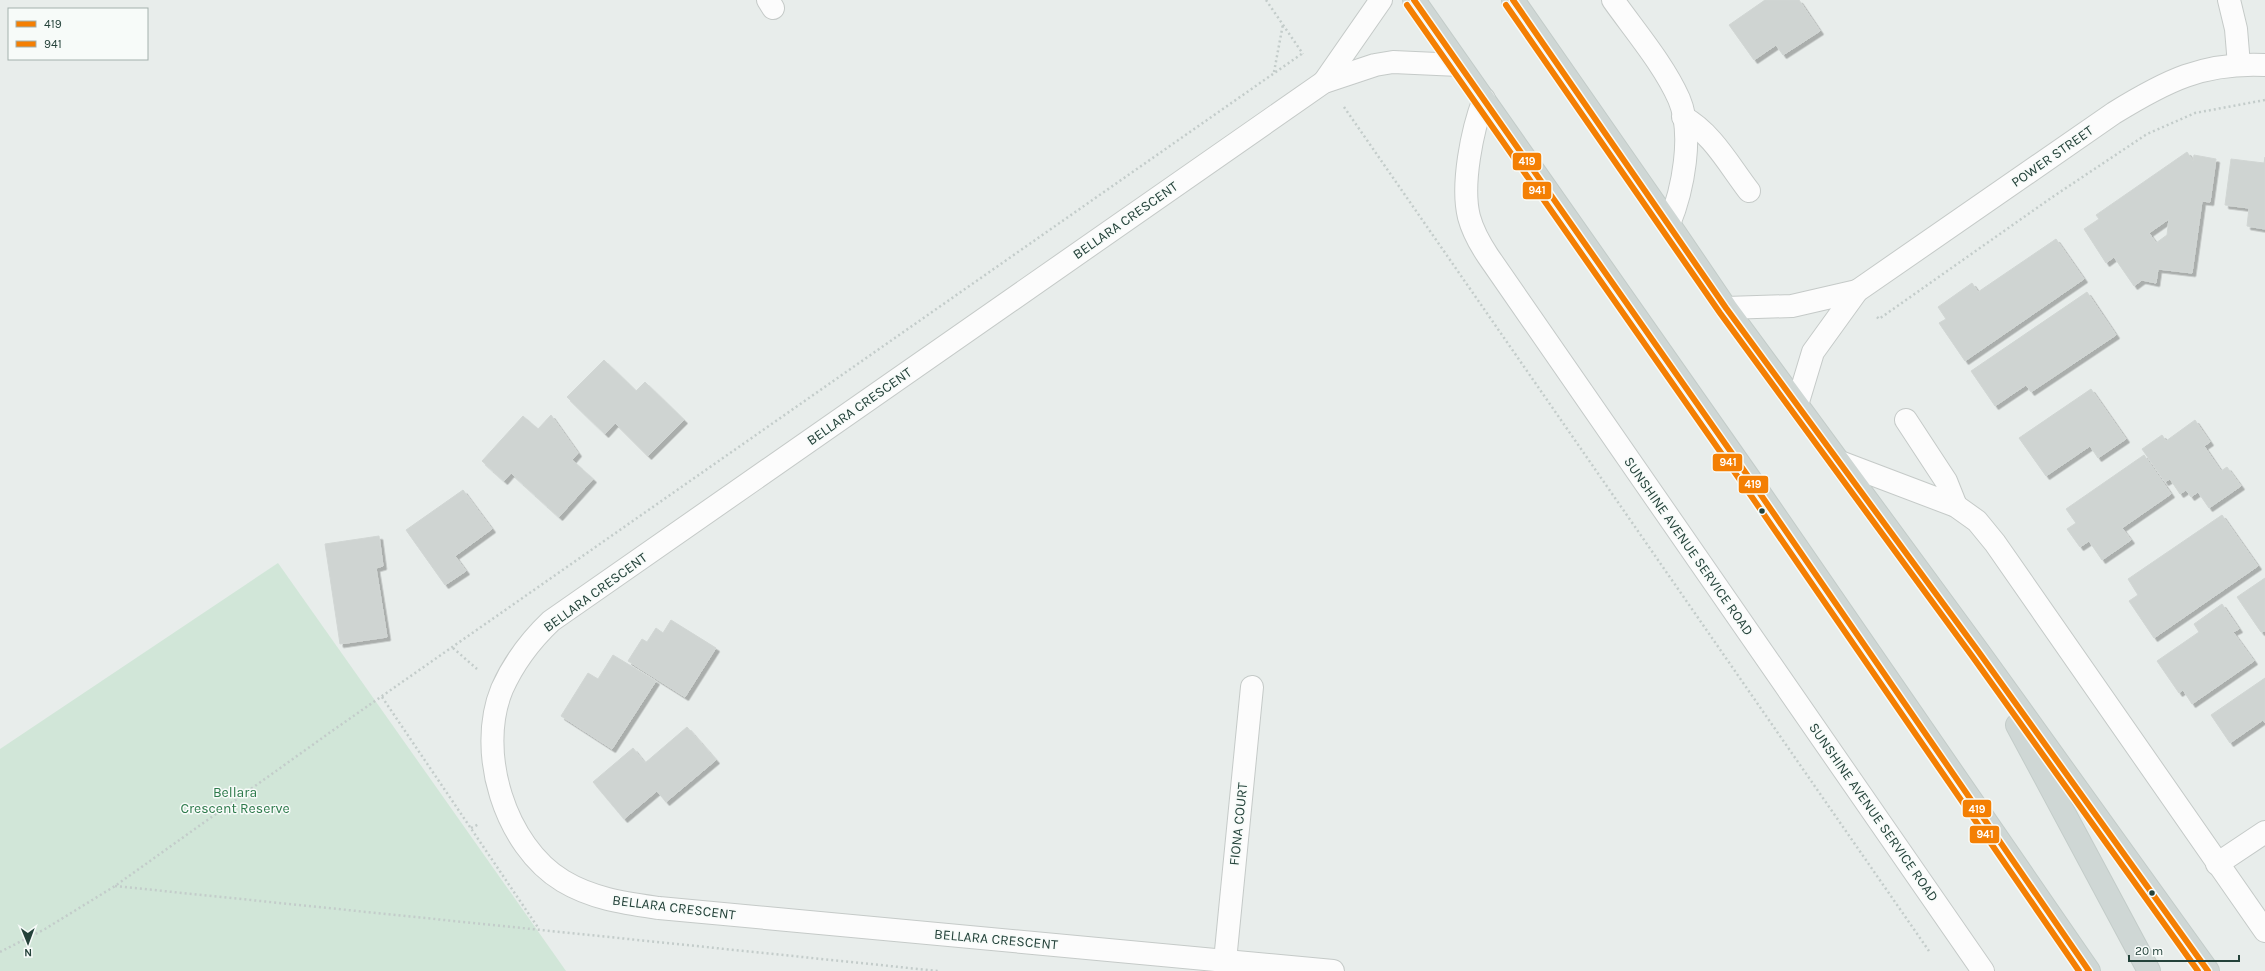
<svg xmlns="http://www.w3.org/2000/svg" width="2265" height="971" font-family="Karla,sans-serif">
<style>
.green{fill:#d1e6d8}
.building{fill:#cfd4d2;stroke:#d1d6d4;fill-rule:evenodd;filter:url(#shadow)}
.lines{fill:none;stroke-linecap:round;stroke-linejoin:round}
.minor-casing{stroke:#c5cac8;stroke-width:24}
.primary-casing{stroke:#c3ccc9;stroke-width:24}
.path{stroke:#c3ccca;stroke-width:2.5;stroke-dasharray:2 3;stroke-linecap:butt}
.minor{stroke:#fcfcfc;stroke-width:22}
.primary{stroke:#cfd7d5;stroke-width:22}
.bus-1-casing{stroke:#f7fbf9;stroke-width:9}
.bus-2-casing{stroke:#f7fbf9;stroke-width:9}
.bus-1{stroke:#f47f03;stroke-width:6}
.bus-2{stroke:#f47f03;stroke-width:6}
.bus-dot{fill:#24423a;stroke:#f7fbf9;stroke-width:1.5}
.labels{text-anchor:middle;stroke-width:3;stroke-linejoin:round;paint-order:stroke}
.street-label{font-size:14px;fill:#24423a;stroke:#f7fbf9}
.park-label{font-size:14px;fill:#2d7a4b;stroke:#f7fbf9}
.line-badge{stroke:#f7fbf9;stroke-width:1.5}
.badge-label{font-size:11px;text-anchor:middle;font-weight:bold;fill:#fff}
</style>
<defs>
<filter id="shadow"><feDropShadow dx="3.5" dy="3.5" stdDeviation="0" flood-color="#0004"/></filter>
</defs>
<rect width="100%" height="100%" fill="#e8edeb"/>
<polygon class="green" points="278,563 566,971 0,971 0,749"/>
<g class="building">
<polygon points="1765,0 1799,0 1820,31 1783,55 1776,45 1754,60 1729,25"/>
<path d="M2187,152L2193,161L2194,155L2216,159L2210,202L2202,201L2192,273L2158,269L2156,283L2142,280L2134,286L2114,257L2106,263L2084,229L2099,219L2096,215ZM2169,219L2167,235L2156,243L2149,233Z"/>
<polygon points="2265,157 2265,229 2247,226 2249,208 2225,205 2231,159 2264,163"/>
<polygon points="2056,239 2084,279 1965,361 1939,323 1946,319 1938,307 1972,283 1978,292"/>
<polygon points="2087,292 2116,335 2031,392 2026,385 1995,406 1971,371"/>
<polygon points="604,360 636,391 645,382 684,420 648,456 615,423 605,434 567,397"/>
<polygon points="2091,389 2126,439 2098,458 2090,446 2046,476 2019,438"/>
<polygon points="551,415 578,453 572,460 593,479 559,517 511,473 504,481 482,461 523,416 538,429"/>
<polygon points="2195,420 2210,442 2204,446 2221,471 2227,467 2241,486 2209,508 2198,492 2191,497 2186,490 2180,494 2170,479 2165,482 2142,449 2162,435 2166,441"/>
<polygon points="2144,455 2171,494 2122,528 2131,540 2102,560 2089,541 2080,547 2067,529 2076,523 2066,509"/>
<polygon points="463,490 492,529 455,556 466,571 445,585 406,530"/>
<polygon points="2222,515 2258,566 2154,638 2129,601 2138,595 2128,579"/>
<polygon points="379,536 383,566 376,568 387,637 340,644 325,544"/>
<polygon points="2265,578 2265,631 2261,632 2237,597"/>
<polygon points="2222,604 2239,629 2233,632 2254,661 2192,704 2183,690 2179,693 2157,661 2199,632 2194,624"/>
<polygon points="671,620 716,648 685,697 628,661 642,639 647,642 656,628 663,633"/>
<polygon points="613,655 656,681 612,749 561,716 588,673 598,679"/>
<polygon points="2265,678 2265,723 2263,720 2230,743 2211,715"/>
<polygon points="687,727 716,760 666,802 657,791 624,819 593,782 633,748 645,763"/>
</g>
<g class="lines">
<g class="minor-casing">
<g id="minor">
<polyline points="768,0 773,8"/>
<path d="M1613,0C1635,31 1664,65 1679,99C1694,134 1683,190 1669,224"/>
<polyline points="2229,0 2236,29 2239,65"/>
<polyline points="1324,82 1381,0"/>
<path d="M1484,99C1472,130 1461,185 1469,217C1473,232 1480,244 1488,256L1983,971"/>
<path d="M1683,117C1712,133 1729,165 1749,191"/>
<polyline points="1726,308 1792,306 1857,291"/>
<path d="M1797,405L1813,352L1857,291L2114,113C2166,81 2203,62 2265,65"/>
<polyline points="1906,420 1946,481 1956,506"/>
<polyline points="1840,462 1956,506 1977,521 1995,543 2265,931"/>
<polyline points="2217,864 2265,832"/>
<polyline points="1225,961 1252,687"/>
<path d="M1333,971L659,908C625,903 593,899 563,881C505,846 476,752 502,689C514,662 530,641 551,621L1324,82L1375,65L1393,62L1459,65"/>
</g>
</g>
<g class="primary-casing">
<g id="primary">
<polyline points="1414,0 1752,482 2089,971"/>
<polyline points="1513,0 1669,224 1726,308 1978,651 2208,971"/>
<polyline points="2017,725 2149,971"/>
</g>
</g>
<g class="path">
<polyline points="1266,0 1303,54"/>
<polyline points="1274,72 1283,24"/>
<polyline points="1344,107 1929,951"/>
<polyline points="1877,317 1879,319 2051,198 2147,134 2195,113 2265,100"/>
<polyline points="453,648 477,669"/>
<polyline points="382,697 539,929"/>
<polyline points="471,828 479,824"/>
<polyline points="115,886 938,971"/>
<polyline points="0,952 45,929 115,886 332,731 1303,53"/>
</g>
<use href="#minor" class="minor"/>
<use href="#primary" class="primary"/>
<g class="bus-1-casing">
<g id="bus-1">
<polyline points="1414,0 1752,482 2089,971"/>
<polyline points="1513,0 1726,308 1978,651 2208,971"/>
</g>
</g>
<g class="bus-2-casing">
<g id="bus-2">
<polyline points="1407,5 1745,487 2079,971"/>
<polyline points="1506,5 1720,313 1972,656 2198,971"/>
</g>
</g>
<use href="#bus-1" class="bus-1"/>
<use href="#bus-2" class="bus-2"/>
</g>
<g class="bus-dot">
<circle cx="1762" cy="511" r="3.5"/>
<circle cx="2152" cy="893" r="3.5"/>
</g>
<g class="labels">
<g class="street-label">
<text transform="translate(2052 156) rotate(-35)" y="5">POWER STREET</text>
<text transform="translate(1125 220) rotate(-35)" y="5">BELLARA CRESCENT</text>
<text transform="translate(859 406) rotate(-35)" y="5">BELLARA CRESCENT</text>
<text transform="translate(1689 546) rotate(55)" y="5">SUNSHINE AVENUE SERVICE ROAD</text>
<text transform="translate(595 592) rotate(-36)" y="5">BELLARA CRESCENT</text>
<text transform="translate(1874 812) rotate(55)" y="5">SUNSHINE AVENUE SERVICE ROAD</text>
<text transform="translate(1238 824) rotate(-84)" y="5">FIONA COURT</text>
<text transform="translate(674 907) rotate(7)" y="5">BELLARA CRESCENT</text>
<text transform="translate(996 939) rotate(5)" y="5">BELLARA CRESCENT</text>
</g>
<g class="park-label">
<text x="235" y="797">Bellara<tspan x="235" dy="16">Crescent Reserve</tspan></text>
</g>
</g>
<g class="line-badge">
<rect x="1512" y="152" width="30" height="19" rx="4" fill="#f47f03"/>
<rect x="1522" y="181" width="30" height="19" rx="4" fill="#f47f03"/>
<rect x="1712" y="453" width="31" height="19" rx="4" fill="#f47f03"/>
<rect x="1738" y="475" width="31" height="19" rx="4" fill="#f47f03"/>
<rect x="1962" y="799" width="30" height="19" rx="4" fill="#f47f03"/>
<rect x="1969" y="825" width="31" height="19" rx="4" fill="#f47f03"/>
</g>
<g class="badge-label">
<text x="1527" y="165">419</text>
<text x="1537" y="194">941</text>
<text x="1728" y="466">941</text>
<text x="1753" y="488">419</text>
<text x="1977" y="813">419</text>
<text x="1985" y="838">941</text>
</g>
<rect x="8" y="8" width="140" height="52" fill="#f7fbf9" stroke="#a3b1ad"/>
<rect x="16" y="21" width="20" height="6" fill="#f47f03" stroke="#a3b1ad"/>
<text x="44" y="28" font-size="12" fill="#24423a">419</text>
<rect x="16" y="41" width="20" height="6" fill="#f47f03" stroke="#a3b1ad"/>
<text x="44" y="48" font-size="12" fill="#24423a">941</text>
<g transform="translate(28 943) rotate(179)" stroke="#f7fbf9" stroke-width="3" paint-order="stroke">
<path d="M0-3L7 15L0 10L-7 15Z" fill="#24423a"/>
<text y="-6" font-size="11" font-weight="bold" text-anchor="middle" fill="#24423a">N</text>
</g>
<path d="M2129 955v6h110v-6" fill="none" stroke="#24423a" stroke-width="2"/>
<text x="2135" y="955" font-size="12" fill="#24423a" stroke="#f7fbf9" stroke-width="3" paint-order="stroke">20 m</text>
</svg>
